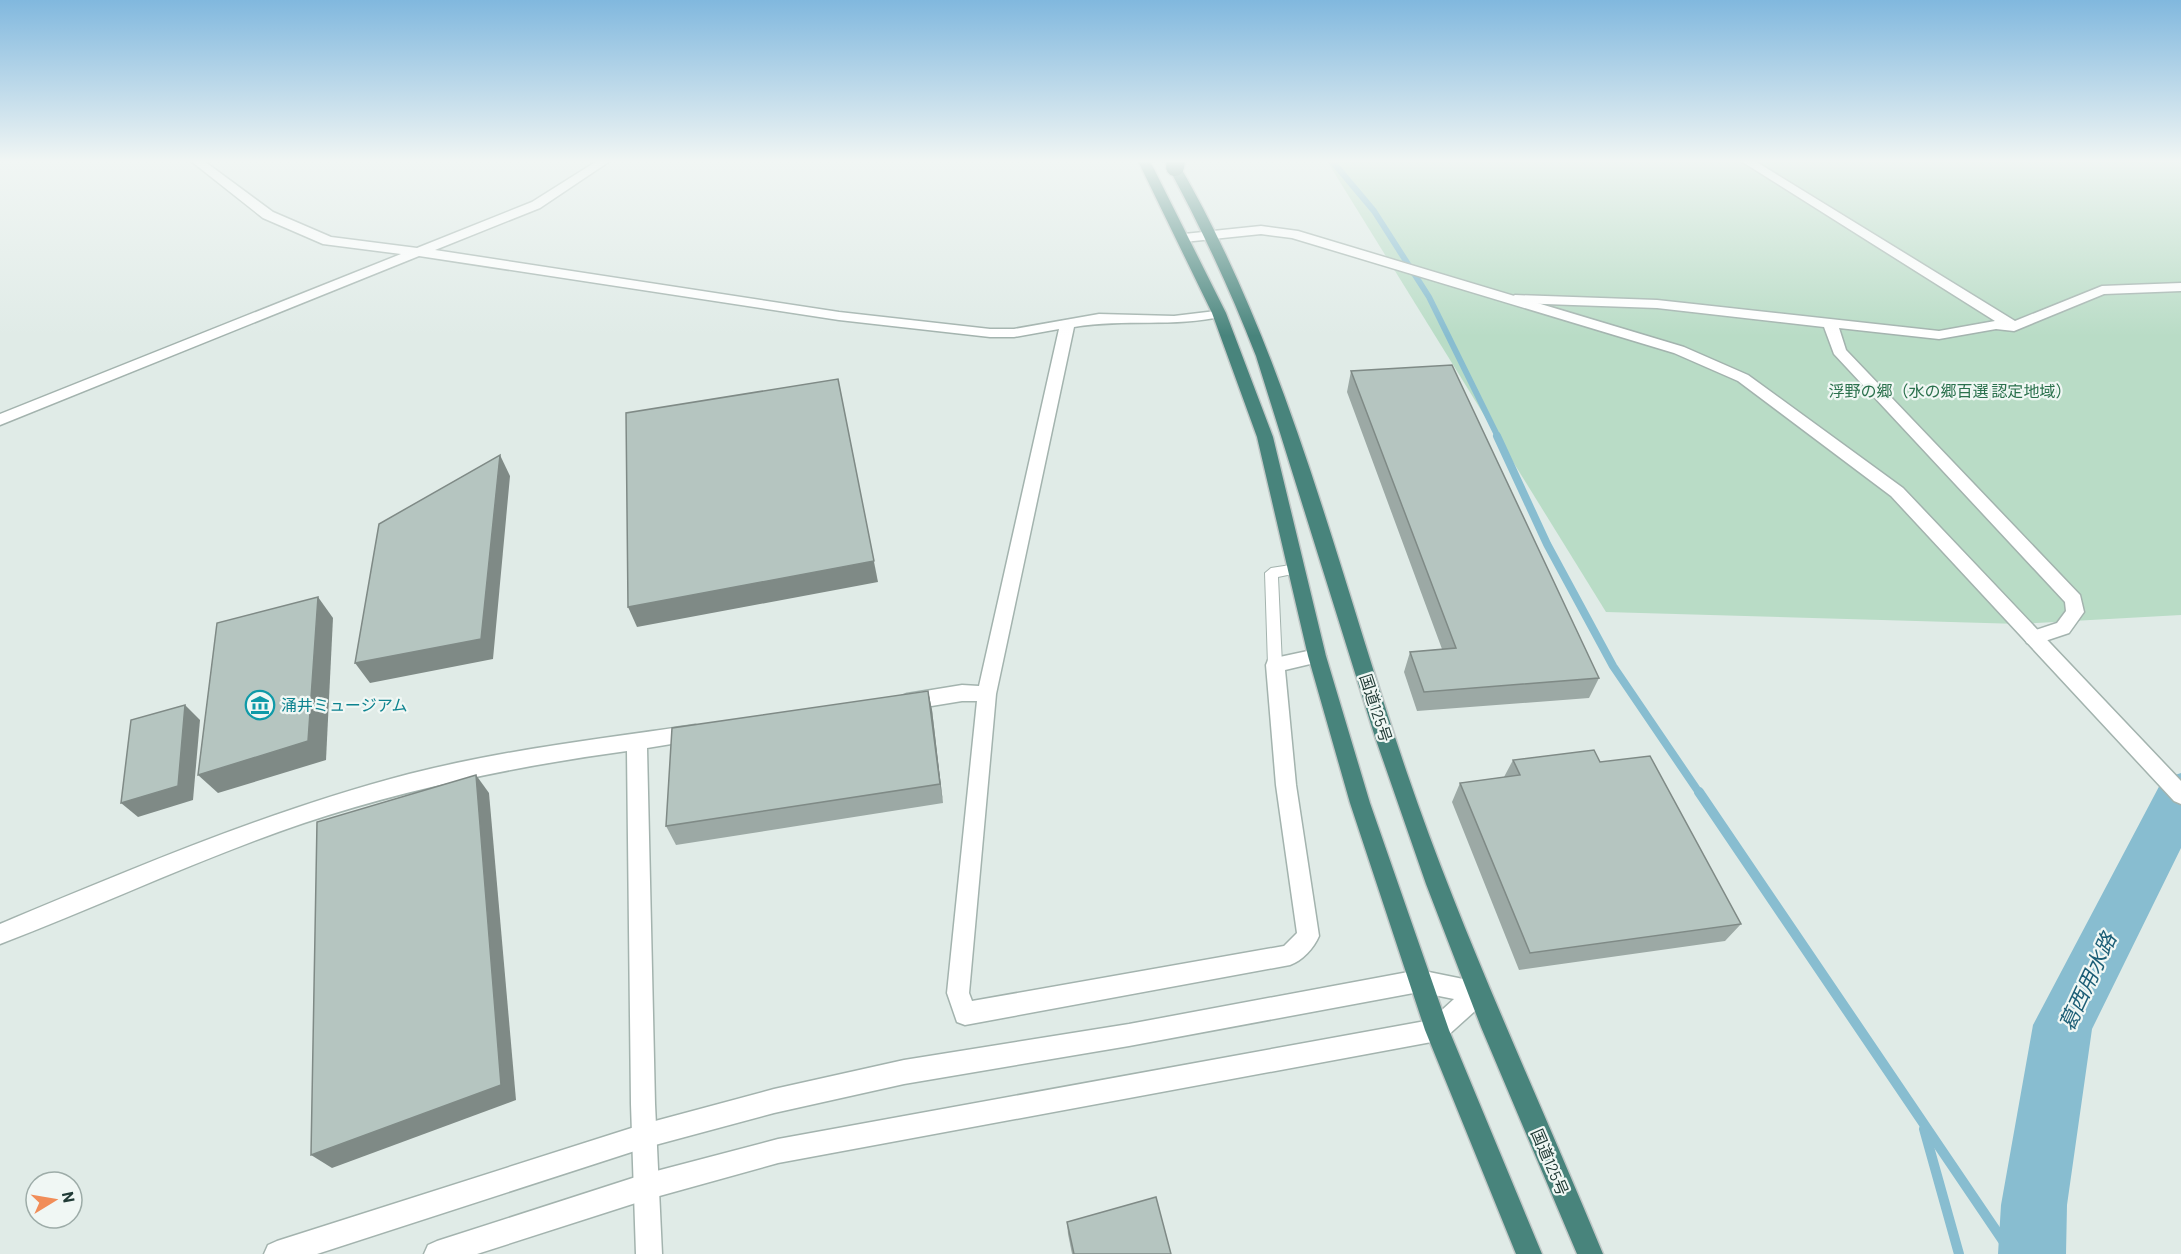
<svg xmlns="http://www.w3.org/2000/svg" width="2181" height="1254" font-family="Barlow,'Noto Sans JP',sans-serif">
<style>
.green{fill:#b9dcc6}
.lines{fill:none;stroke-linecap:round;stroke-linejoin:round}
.stream-far2{stroke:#88bdd0;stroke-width:6}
.stream-far1{stroke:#88bdd0;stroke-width:8}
.stream{stroke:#88bdd0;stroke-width:10}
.river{fill:#88bdd0;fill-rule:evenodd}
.service-casing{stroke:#a3b3ae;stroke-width:2}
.minor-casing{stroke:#a3b3ae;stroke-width:3}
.tertiary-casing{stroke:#a3b3ae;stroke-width:3}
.trunk-casing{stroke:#c1c8c7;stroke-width:3}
.motorway-casing{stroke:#c1c8c7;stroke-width:21}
.service{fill:#fff;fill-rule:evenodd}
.minor{fill:#fff;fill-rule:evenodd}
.tertiary{fill:#fff;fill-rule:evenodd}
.trunk{fill:#48847c;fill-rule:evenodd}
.motorway{stroke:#2d6760;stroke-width:18}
.wall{fill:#9ca9a5}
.shaded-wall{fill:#7f8a86}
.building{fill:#b5c5c0;stroke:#7f8a86;stroke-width:1.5}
.labels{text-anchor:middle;stroke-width:4.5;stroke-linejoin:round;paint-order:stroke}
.park-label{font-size:16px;fill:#2b714d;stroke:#f0f7f4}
.culture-label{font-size:16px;fill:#0d838f;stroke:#f0f7f4;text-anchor:start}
.street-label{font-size:16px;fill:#213b36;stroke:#f0f7f4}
.near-water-label{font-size:21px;font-style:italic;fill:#1c5e76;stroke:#f0f7f4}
</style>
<rect width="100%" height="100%" fill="#e0ebe7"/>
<polygon class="green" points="1327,161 2181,161 2181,615 2020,624 1606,612"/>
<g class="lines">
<polyline class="stream-far2" points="1332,161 1374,211 1429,297 1498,437"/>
<polyline class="stream-far1" points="1497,436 1547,544 1613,666 1700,794"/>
<g class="stream">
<polyline points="1699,792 2012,1254"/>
<polyline points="1924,1129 1959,1254"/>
</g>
<polygon class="river" points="2181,773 2181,848 2092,1029 2067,1205 2066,1254 1998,1254 2001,1205 2033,1025 2163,779"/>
<g class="service-casing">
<polygon id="service" points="1297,564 1303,569 1302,572 1278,577 1282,665 1280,669 1270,669 1268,665 1265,573 1271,568"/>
</g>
<g class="minor-casing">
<g id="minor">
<path d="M191,161H204L273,212L331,237L417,248L532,202L597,161H610L540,208L435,250L839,312L990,329H1014L1099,314L1174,316L1224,310V316C1174,328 1124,318 1074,327L996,694L969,993L972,1001L1284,946L1297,933L1276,785L1266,665L1268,660L1275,658L1317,649L1323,651L1326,656L1323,661L1285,670L1296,785L1319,936C1314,948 1302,961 1290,965L965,1025L957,1022L947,993L977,701H962L907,710L900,707L898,702L900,697L907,694L962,685L979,686L1059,329L1014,337H990L839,320L419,256L0,425V414L401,254L323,244L263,218Z"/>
<polygon points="1741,161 1755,161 2015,321 2102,286 2181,283 2181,291 2104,294 2014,331 1996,329 1939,339 1839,328 1846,350 2080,595 2084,612 2069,633 2033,645 2027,643 2024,638 2027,633 2057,623 2066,611 2065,602 1834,354 1824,327 1657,308 1515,303 1508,299 1515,295 1657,300 1939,331 1995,321"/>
<path d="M695,725L702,727L705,733L702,739L647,748L655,1104L662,1254H636L631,1104L627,751C517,766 410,788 304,823C201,858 102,905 0,944V924C134,868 268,811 409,774C503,750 599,739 695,725Z"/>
</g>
</g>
<g class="tertiary-casing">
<g id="tertiary">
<polygon points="1261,226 1298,231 1684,347 1748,375 1903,488 2181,781 2181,804 2174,801 1891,496 1738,381 1674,353 1292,238 1261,234 1184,242 1177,238 1184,234"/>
<polygon points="1419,970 1478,982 1486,985 1489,993 1486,1001 1445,1038 1437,1041 778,1163 645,1200 477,1254 424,1254 428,1245 437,1241 645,1174 778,1139 1431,1020 1454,999 1419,992 1129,1046 904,1084 774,1113 644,1148 317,1254 264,1254 268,1245 277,1241 644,1124 774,1089 904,1060 1129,1024"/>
</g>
</g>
<g class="trunk-casing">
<g id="trunk">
<polygon points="1138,161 1150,161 1226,313 1273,437 1326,656 1370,803 1449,1030 1542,1254 1516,1254 1425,1030 1350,803 1308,656 1257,437 1212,313"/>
<path d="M1165,161H1177C1288,352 1336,565 1407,773C1463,937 1537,1094 1603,1254H1577L1481,1027L1426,884L1375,737L1256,356C1230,289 1200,225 1165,161Z"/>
</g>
</g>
<g class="motorway-casing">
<polyline id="motorway" points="1175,167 1176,161"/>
</g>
<use href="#service" class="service"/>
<use href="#minor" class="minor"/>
<use href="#tertiary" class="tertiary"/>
<use href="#trunk" class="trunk"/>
<use href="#motorway" class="motorway"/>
</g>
<g class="wall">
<polygon points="1351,371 1599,678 1589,698 1417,711 1404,672 1410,652 1442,649 1347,392"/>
<polygon points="928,691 932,710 943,803 676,845 666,826"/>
<polygon points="1513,760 1600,762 1741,924 1725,941 1519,970 1452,802 1460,783 1504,777"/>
<polygon points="1067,1222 1171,1254 1072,1254 1068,1234"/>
</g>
<g class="shaded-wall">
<polygon points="838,379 878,582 637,627 628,607"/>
<polygon points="500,455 510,476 493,659 370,683 355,663"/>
<polygon points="318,597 333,618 326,760 218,793 198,775"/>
<polygon points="928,691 932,710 943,803 940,784"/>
<polygon points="185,705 200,720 193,800 138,817 121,803"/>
<polygon points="476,775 489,793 516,1100 332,1168 311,1155"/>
</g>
<g class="building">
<polygon points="1452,365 1599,678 1424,692 1410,652 1456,648 1351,371"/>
<polygon points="838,379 874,561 628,607 626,413"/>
<polygon points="500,455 481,639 355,663 379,524"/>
<polygon points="318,597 308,741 198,775 217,623"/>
<polygon points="928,691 940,784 666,826 672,728"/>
<polygon points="185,705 178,786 121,803 131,720"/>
<polygon points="1594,750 1600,762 1650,756 1741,924 1530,953 1460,783 1520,775 1513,760"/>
<polygon points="476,775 501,1085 311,1155 317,822"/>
<polygon points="1156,1197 1171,1254 1074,1254 1067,1222"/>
</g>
<linearGradient id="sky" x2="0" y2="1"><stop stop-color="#81b8de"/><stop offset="0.48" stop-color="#f1f6f4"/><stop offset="1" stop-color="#f1f6f4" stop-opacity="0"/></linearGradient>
<rect width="2181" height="336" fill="url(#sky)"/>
<defs>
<g id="museum-ring" transform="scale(1.5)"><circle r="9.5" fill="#f0f7f4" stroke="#0f9aa8" stroke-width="1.5"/><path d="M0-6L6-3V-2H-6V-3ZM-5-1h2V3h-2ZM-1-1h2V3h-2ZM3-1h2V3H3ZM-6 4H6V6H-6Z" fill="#0f9aa8"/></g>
</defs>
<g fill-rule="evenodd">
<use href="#museum-ring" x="260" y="705"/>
</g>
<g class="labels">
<g class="park-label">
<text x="1950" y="397">浮野の郷（水の郷百選 認定地域）</text>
</g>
<g class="culture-label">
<text x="281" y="711">涌井ミュージアム</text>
</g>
<g class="street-label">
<text transform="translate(1376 708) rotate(72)" y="6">国道125号</text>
<text transform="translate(1550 1162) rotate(67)" y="6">国道125号</text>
</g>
<g class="near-water-label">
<text transform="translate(2088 982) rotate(-65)" y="7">葛西用水路</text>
</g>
</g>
<g transform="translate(54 1200) rotate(79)"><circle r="28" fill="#f0f7f4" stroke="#9daca8" stroke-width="1.5"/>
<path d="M0-4.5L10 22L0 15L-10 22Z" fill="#f18d58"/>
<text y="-9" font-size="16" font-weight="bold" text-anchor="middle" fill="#213b36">N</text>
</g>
</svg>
